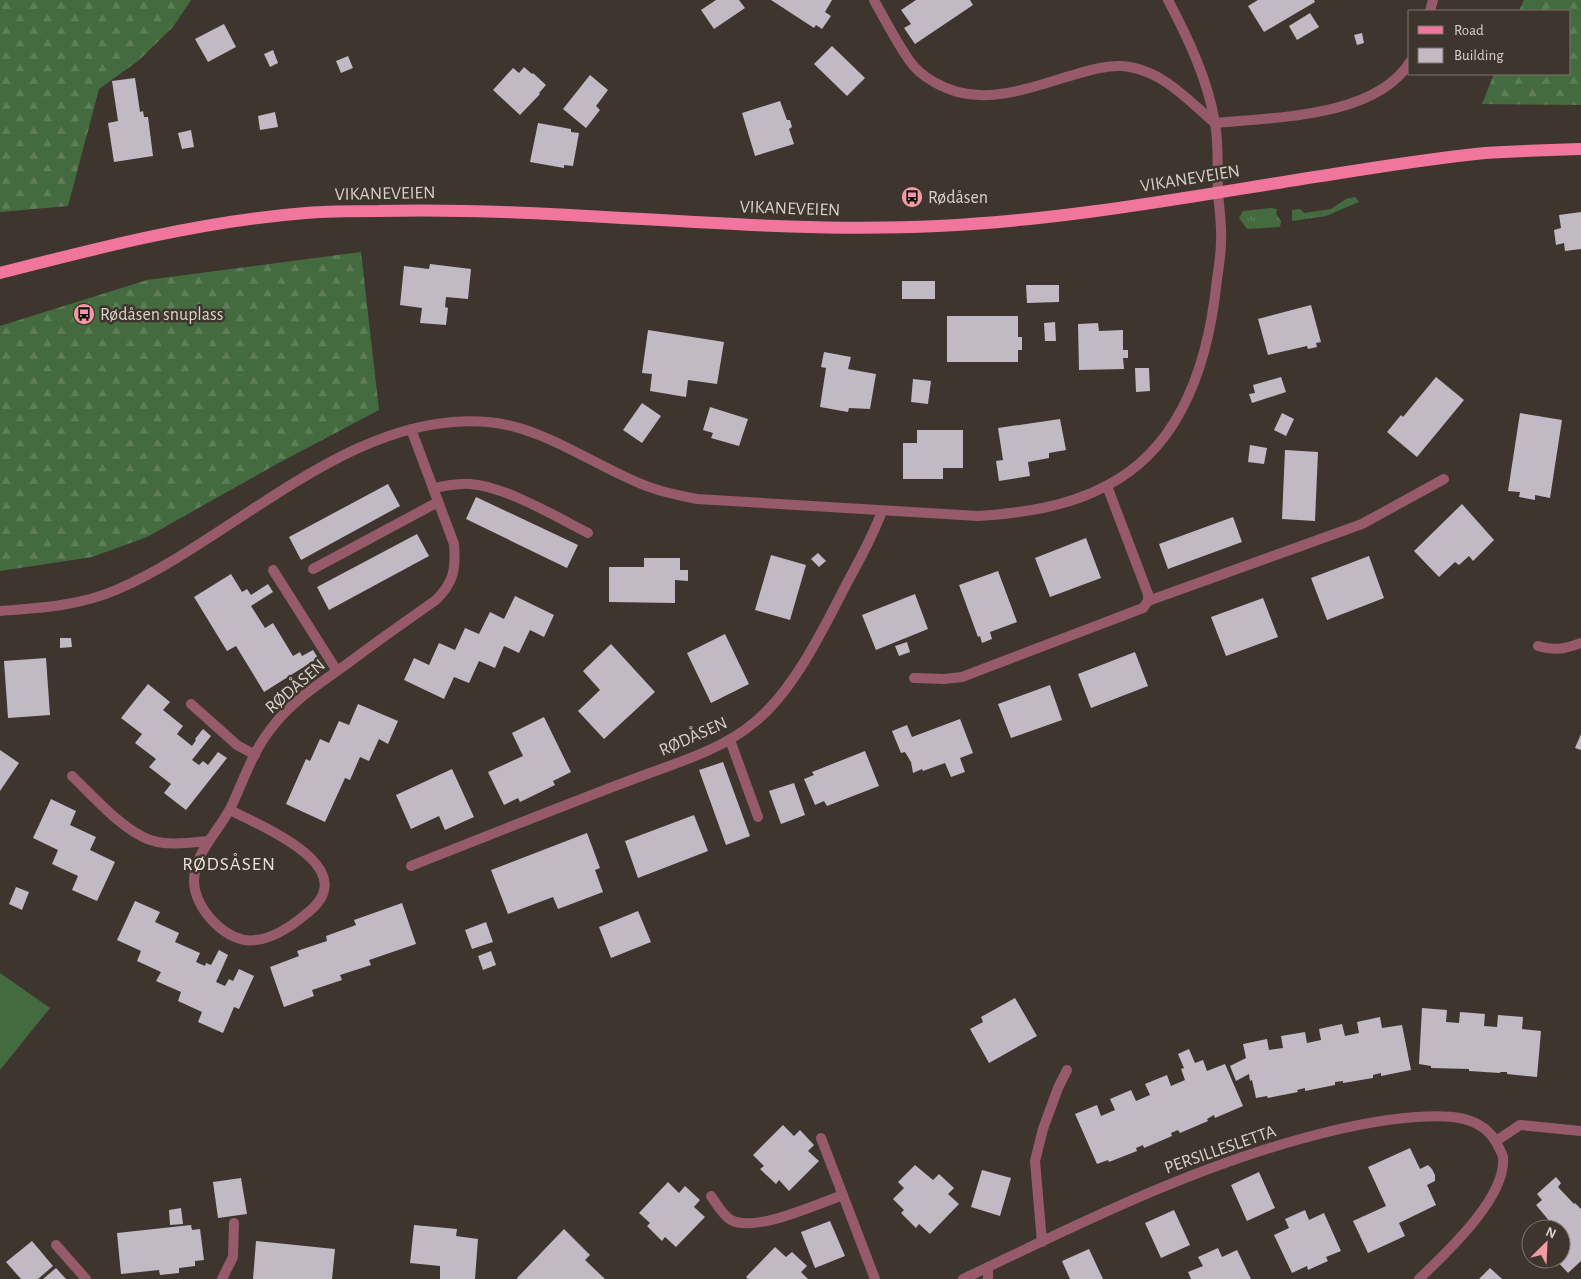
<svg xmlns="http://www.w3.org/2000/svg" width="1581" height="1279" font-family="'Alegreya Sans',sans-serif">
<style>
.grass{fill:url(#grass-tufts)}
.forest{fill:url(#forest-firs)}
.park{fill:#446a3f}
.building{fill:#c1b9c4}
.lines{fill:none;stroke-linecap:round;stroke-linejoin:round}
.service{stroke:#965a6b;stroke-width:10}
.minor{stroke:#965a6b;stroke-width:10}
.primary{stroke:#f1769d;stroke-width:12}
.labels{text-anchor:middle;stroke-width:5;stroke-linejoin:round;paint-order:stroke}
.street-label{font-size:18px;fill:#d7d2cc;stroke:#3e362e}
.poi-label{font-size:18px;fill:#d7d2cc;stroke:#3e362e;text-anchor:start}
.neighbourhood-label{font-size:19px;letter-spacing:1px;fill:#ebe1d7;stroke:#3e362e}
</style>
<defs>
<pattern id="grass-tufts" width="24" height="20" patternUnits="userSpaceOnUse" patternTransform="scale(1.25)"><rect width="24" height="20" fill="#446a3f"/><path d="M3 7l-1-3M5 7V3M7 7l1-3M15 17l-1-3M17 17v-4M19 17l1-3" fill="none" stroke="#5e7e5a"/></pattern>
<pattern id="forest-firs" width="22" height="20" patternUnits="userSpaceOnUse" patternTransform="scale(1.25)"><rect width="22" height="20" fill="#446a3f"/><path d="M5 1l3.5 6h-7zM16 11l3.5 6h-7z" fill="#5e7e5a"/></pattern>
</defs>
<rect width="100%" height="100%" fill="#3e362e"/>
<g class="grass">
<polygon points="1355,197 1359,202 1326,216 1292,221 1292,210 1300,209 1304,213 1331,209 1346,199"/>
<polygon points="1272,208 1277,209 1276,214 1281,221 1280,227 1247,229 1239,218 1243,211"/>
</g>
<g class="forest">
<polygon points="0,0 191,0 173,27 138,61 99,89 68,206 0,212"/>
<polygon points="1524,0 1581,0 1581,105 1482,104 1494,74 1570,74 1570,11 1519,11"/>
<polygon points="361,252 379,410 275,465 147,537 92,557 0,571 0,326 147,280"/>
</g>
<polygon class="park" points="0,973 50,1008 0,1070"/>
<g class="building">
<polygon points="716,0 739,0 745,8 714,29 701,10"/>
<polygon points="771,0 832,0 825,12 831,16 822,29 816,25 814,28"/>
<polygon points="916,0 970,0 973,5 915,44 904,28 911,24 901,10"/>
<polygon points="1258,0 1314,0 1315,2 1264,32 1248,6"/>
<polygon points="1310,13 1319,27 1297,40 1289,26"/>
<polygon points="224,24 236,47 208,62 195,39"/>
<polygon points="1362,33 1364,43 1357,45 1354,35"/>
<polygon points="832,46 865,78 847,96 814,64"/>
<polygon points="273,50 278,63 270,67 264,54"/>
<polygon points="348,56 353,68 341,73 336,61"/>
<polygon points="524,67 532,74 533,73 546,85 539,93 540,94 520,115 493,90 513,68 519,73"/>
<polygon points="590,75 608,90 596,106 600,110 586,128 563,109"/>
<polygon points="135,78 140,112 143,111 144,117 148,117 153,156 114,162 108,123 118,121 112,81"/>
<polygon points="780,101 787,120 790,120 792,127 789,129 794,144 755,156 742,113"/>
<polygon points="275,112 278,127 260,130 258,116"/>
<polygon points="538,123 571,129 571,132 579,133 573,166 564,165 564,168 530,162"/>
<polygon points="191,130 194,147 182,149 178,133"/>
<polygon points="1581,212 1581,249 1565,251 1564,243 1556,245 1554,230 1561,228 1559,215"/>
<polygon points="430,264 471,269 468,299 446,297 445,307 448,308 446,325 420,323 422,308 400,305 404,266 429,269"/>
<rect x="902" y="281" width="33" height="18"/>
<polygon points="1026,285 1059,285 1059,302 1027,303"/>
<polygon points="1311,305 1321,342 1316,343 1317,347 1308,349 1307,346 1268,355 1258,319"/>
<polygon points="947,316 1018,316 1018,337 1022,337 1022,350 1018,350 1018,362 947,362"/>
<polygon points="1055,322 1056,341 1045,341 1044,323"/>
<polygon points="1098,323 1099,331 1123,330 1123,350 1128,350 1128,358 1123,358 1124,369 1079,370 1078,324"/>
<polygon points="648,330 724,342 717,384 688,380 686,397 650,391 652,374 642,373"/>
<polygon points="824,352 851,357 848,369 876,374 870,409 849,408 848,412 820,407 826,368 821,367"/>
<polygon points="1135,368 1149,368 1150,391 1136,392"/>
<polygon points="1281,377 1286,392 1252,403 1249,394 1255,393 1253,385"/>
<polygon points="1436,377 1464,400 1417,457 1387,432 1401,415 1403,417"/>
<polygon points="913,379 931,381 928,404 911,402"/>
<polygon points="642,403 661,416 642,443 623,430"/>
<polygon points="710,407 748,419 739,446 711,438 713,433 703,430"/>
<polygon points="1282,413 1294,419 1286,436 1274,430"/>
<polygon points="1520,413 1562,420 1550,498 1535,495 1535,500 1519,497 1520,492 1508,491"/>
<polygon points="1060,419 1066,450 1049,453 1049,458 1028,462 1030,476 999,481 996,461 1003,460 998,428"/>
<polygon points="917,430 963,430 963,468 943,468 943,479 903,479 903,443 917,443"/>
<polygon points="1250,445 1267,448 1264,464 1248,462"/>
<polygon points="1285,450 1318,452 1315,521 1282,519"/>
<polygon points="388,484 400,506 301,560 289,537"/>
<polygon points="476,497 578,545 567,568 466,519"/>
<polygon points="1462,504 1494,540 1473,561 1469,556 1459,565 1455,562 1439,577 1414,551"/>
<polygon points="1233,517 1242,542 1168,569 1159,544"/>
<polygon points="417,534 429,556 329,610 317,587"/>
<polygon points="1086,538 1101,578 1050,597 1035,558"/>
<polygon points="818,553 826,561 819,567 811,559"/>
<polygon points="771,555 806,565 790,620 755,610"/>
<polygon points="1369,556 1384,598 1327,620 1311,578"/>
<polygon points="644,558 680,558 680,570 688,570 688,581 675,580 675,603 609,602 609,567 644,567"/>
<polygon points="998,571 1017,622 990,632 992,639 982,643 980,636 978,637 959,585"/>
<polygon points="231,574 242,592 247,589 251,595 268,584 273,592 251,606 265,628 273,623 293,656 300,652 302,656 313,650 318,658 264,692 236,646 227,651 194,597"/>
<polygon points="915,594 928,629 876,650 862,615"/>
<polygon points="515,596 554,615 544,637 530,630 519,653 504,646 495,668 479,661 469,683 454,677 444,699 404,680 414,658 429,665 439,643 455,650 465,628 479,634 490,612 504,619"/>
<polygon points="1263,598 1278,637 1226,656 1211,617"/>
<polygon points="725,634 749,684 711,703 687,653"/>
<polygon points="60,638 71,638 72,647 60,648"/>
<polygon points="907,642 910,652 899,656 895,646"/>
<polygon points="611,644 655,692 604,739 578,711 600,690 583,671"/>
<polygon points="1135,652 1148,686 1091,708 1078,674"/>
<polygon points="46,658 50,715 8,718 4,661"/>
<polygon points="148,684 170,702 163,710 183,726 177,734 192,746 196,740 195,739 203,729 211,736 192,760 199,765 203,761 208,765 218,752 227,758 186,810 164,793 171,784 149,767 156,759 135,743 142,734 121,718"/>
<polygon points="1050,685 1062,720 1011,738 998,704"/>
<polygon points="358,704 398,721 388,744 379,739 369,761 360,757 350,780 345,778 325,822 286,804 306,759 310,761 320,739 329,743 339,721 349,725"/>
<polygon points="544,717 571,772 553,781 555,785 520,802 518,798 504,805 488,772 523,756 512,733"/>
<polygon points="960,719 973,753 960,758 965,772 951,777 945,763 923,771 922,769 913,773 911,762 905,752 901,753 892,731 907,725 912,737"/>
<polygon points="1581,734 1581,750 1575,748"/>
<polygon points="0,750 19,763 0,791"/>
<polygon points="865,751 879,786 827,806 824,801 815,805 804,779 814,775 812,772"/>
<polygon points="723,762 750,836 726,845 699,770"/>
<polygon points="452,769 474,817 445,830 439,816 411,829 396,795"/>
<polygon points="794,783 805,815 781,824 769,791"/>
<polygon points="51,799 76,811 70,825 96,837 90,850 115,862 97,901 72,890 78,876 52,864 58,850 33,838"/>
<polygon points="694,815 708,851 638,878 625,841"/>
<polygon points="587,833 600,868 595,870 603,892 558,909 553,897 508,914 491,870"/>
<polygon points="16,887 29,892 22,910 9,904"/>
<polygon points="135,901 160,912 155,922 179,933 175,942 200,953 196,962 205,966 206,963 211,965 219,950 228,955 216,982 225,986 229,979 233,981 239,969 254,976 239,1009 234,1007 223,1033 198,1022 202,1012 178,1001 181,992 156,981 161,972 137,961 141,951 117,940"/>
<polygon points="402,903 416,944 369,960 371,965 340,975 342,980 312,990 314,996 284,1007 270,967 299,956 297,951 327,941 326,936 356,925 354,920"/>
<polygon points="638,911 651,942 611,958 599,927"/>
<polygon points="486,922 493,942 472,949 465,930"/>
<polygon points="491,951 496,965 483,970 478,956"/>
<polygon points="1015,998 1037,1036 989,1063 970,1029 983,1022 981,1017"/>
<polygon points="1422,1008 1447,1010 1446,1022 1459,1023 1460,1012 1485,1014 1484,1026 1497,1027 1498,1015 1523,1017 1522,1029 1541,1031 1537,1077 1507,1074 1507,1072 1500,1072 1500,1073 1469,1071 1469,1069 1431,1068 1431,1066 1419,1064"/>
<polygon points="1380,1017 1382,1028 1402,1025 1411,1070 1381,1076 1381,1073 1373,1075 1373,1078 1343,1083 1343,1081 1335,1082 1335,1085 1305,1091 1305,1088 1297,1090 1298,1092 1268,1098 1267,1096 1256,1098 1252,1080 1250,1081 1249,1074 1236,1081 1230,1066 1246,1058 1243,1044 1267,1039 1269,1050 1283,1048 1281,1036 1305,1032 1307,1043 1321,1040 1319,1029 1342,1024 1345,1036 1359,1033 1357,1022"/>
<polygon points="1189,1049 1195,1063 1203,1060 1207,1071 1225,1064 1243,1106 1215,1118 1214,1115 1207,1119 1208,1121 1180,1133 1178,1130 1171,1133 1172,1136 1144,1148 1143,1145 1136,1148 1137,1151 1109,1162 1108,1160 1097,1164 1075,1114 1097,1105 1101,1116 1115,1110 1110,1099 1131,1090 1136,1101 1150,1095 1145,1084 1167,1075 1171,1086 1185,1080 1181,1069 1184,1068 1178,1054"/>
<polygon points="783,1125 794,1136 800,1130 814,1145 808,1151 819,1161 789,1191 779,1180 776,1184 760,1169 764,1166 753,1155"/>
<polygon points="1410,1148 1420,1169 1428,1165 1432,1169 1435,1175 1435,1181 1427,1185 1436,1205 1399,1223 1405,1236 1368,1253 1353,1221 1386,1206 1368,1167"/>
<polygon points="915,1165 933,1180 939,1174 954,1188 948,1194 959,1204 930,1234 919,1224 916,1228 901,1213 904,1210 893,1199 904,1188 898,1182"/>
<polygon points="982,1170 1011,1178 1000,1216 971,1207"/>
<polygon points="1259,1172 1275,1208 1247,1221 1231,1185"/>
<polygon points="1556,1177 1561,1183 1558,1187 1574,1204 1575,1203 1581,1209 1581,1261 1568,1273 1555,1259 1561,1259 1561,1229 1556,1229 1536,1205 1542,1200 1537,1194"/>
<polygon points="241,1178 247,1214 218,1218 213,1182"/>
<polygon points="668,1182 679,1193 685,1186 700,1200 694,1207 705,1217 676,1247 665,1237 662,1241 647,1226 650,1223 639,1213"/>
<polygon points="181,1208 183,1224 170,1225 169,1210"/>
<polygon points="1174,1210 1190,1245 1161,1258 1145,1223"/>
<polygon points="1305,1210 1309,1220 1324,1213 1341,1251 1326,1257 1328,1261 1308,1270 1307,1266 1292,1273 1274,1235 1289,1228 1285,1219"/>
<polygon points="830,1221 845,1256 815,1268 801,1232"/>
<polygon points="191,1225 192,1230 200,1229 204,1260 195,1261 195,1266 179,1268 179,1273 160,1275 159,1270 121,1274 117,1233"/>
<polygon points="414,1225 457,1229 456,1236 478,1239 475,1279 440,1279 440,1266 410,1263"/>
<polygon points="564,1229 590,1255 585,1260 605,1279 518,1279 517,1278"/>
<polygon points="32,1241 53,1266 38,1279 21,1279 6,1262"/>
<polygon points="256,1241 335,1249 332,1279 253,1279"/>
<polygon points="775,1247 786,1257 792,1252 807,1266 801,1272 808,1279 748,1279 746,1277"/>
<polygon points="1218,1248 1222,1257 1237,1250 1251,1279 1191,1279 1188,1272 1203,1266 1198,1257"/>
<polygon points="1089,1249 1103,1279 1070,1279 1062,1261"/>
<polygon points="56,1268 66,1279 43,1279"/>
<polygon points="1490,1268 1502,1279 1479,1279"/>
</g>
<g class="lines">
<g class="service">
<path d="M874,0C885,20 896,41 909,60C915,69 925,77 934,82C976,107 1020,91 1063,78C1084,72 1108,63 1130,67C1165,73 1190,102 1215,123C1274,117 1375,118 1410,62"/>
<path d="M1168,0C1188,38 1208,80 1215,123C1219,145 1217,170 1218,192"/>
<polyline points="1430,11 1433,0"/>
<path d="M433,488C446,486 458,483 471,484C506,487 557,517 588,533"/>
<polyline points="313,569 438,502"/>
<polyline points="273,570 337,671"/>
<polyline points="1148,601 1362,524 1444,479"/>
<polyline points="914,678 944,679 962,677 1143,608 1148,601 1148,594 1107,486"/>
<polyline points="191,704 237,745 255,755"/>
<polyline points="730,740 758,817"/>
<path d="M72,776C94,797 116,823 143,837C162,847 189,843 209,841"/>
<polyline points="821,1138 875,1279"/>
<path d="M711,1196C716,1203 723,1216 731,1220C755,1233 817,1204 843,1195"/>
<polyline points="1042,1242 1035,1161 1043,1129 1058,1088 1067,1070"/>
<polyline points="56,1245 86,1279"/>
<polyline points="988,1268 988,1279"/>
<polyline points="222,1279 233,1257 234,1223"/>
</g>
<g class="minor">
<path d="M0,611C39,608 79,606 116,590C233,540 352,409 488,422C543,427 588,462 639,483C657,491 677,495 697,499L978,516C1022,513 1067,507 1106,486C1183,447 1209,359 1217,279C1219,266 1221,254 1221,241C1222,225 1219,208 1218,192"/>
<path d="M1538,646C1554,651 1565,649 1581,643"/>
<path d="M230,810C262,827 367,868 306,914C293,925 274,938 256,940C228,945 194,909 194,881C194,853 219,831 231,807C243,782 252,753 270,730C290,702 319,684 347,664C376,642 406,621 436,600C454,582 456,569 454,544L411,429"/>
<path d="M411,866C482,838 552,810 623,783C668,765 719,753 756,721C794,690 825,626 847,583C860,559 873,536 882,511"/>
<polyline points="1496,1141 1520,1125 1581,1131"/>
<path d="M963,1279C1068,1229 1172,1177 1283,1144C1327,1131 1371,1120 1416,1117C1445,1115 1482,1114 1497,1144C1499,1148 1502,1153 1503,1157C1507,1197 1446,1253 1419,1279"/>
</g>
<path class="primary" d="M0,273C101,247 202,221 306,213C330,211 354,211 378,211C565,206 751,235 938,226C1071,220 1203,194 1334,174C1384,166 1435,158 1485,153C1517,151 1549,150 1581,149"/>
</g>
<defs>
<g id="bus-disc" transform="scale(1.125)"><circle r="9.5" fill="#f49aa2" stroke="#3e362e"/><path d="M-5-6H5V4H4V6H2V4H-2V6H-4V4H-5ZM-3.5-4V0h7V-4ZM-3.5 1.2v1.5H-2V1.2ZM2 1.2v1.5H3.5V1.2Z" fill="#111"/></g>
</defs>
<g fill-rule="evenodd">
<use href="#bus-disc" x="912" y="197"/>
<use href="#bus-disc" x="84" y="314"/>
</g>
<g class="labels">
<g class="street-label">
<text transform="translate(1190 178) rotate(-9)" y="6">VIKANEVEIEN</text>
<text transform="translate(385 193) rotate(-1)" y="6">VIKANEVEIEN</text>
<text transform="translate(790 208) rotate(2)" y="6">VIKANEVEIEN</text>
<text transform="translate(295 686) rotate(-41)" y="6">RØDÅSEN</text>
<text transform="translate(693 736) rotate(-24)" y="6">RØDÅSEN</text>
<text transform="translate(1220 1149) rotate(-19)" y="6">PERSILLESLETTA</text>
</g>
<g class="poi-label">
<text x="928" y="203">Rødåsen</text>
<text x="100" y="320">Rødåsen snuplass</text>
</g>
<g class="neighbourhood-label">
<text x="229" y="870">RØDSÅSEN</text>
</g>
</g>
<rect x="1408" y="10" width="162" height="65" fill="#3e362e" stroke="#7b746d"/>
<rect x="1418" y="26" width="25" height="8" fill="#f1769d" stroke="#7b746d"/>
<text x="1454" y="35" font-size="15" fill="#d7d2cc">Road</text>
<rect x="1418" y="48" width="25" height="15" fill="#c1b9c4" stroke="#7b746d"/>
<text x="1454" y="60" font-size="15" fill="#d7d2cc">Building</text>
<g transform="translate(1546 1244) rotate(24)"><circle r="24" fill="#3e362e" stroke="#7b746d"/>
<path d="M0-4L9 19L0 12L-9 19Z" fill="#f49aa2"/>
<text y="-8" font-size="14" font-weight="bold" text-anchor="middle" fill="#d7d2cc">N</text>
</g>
</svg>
